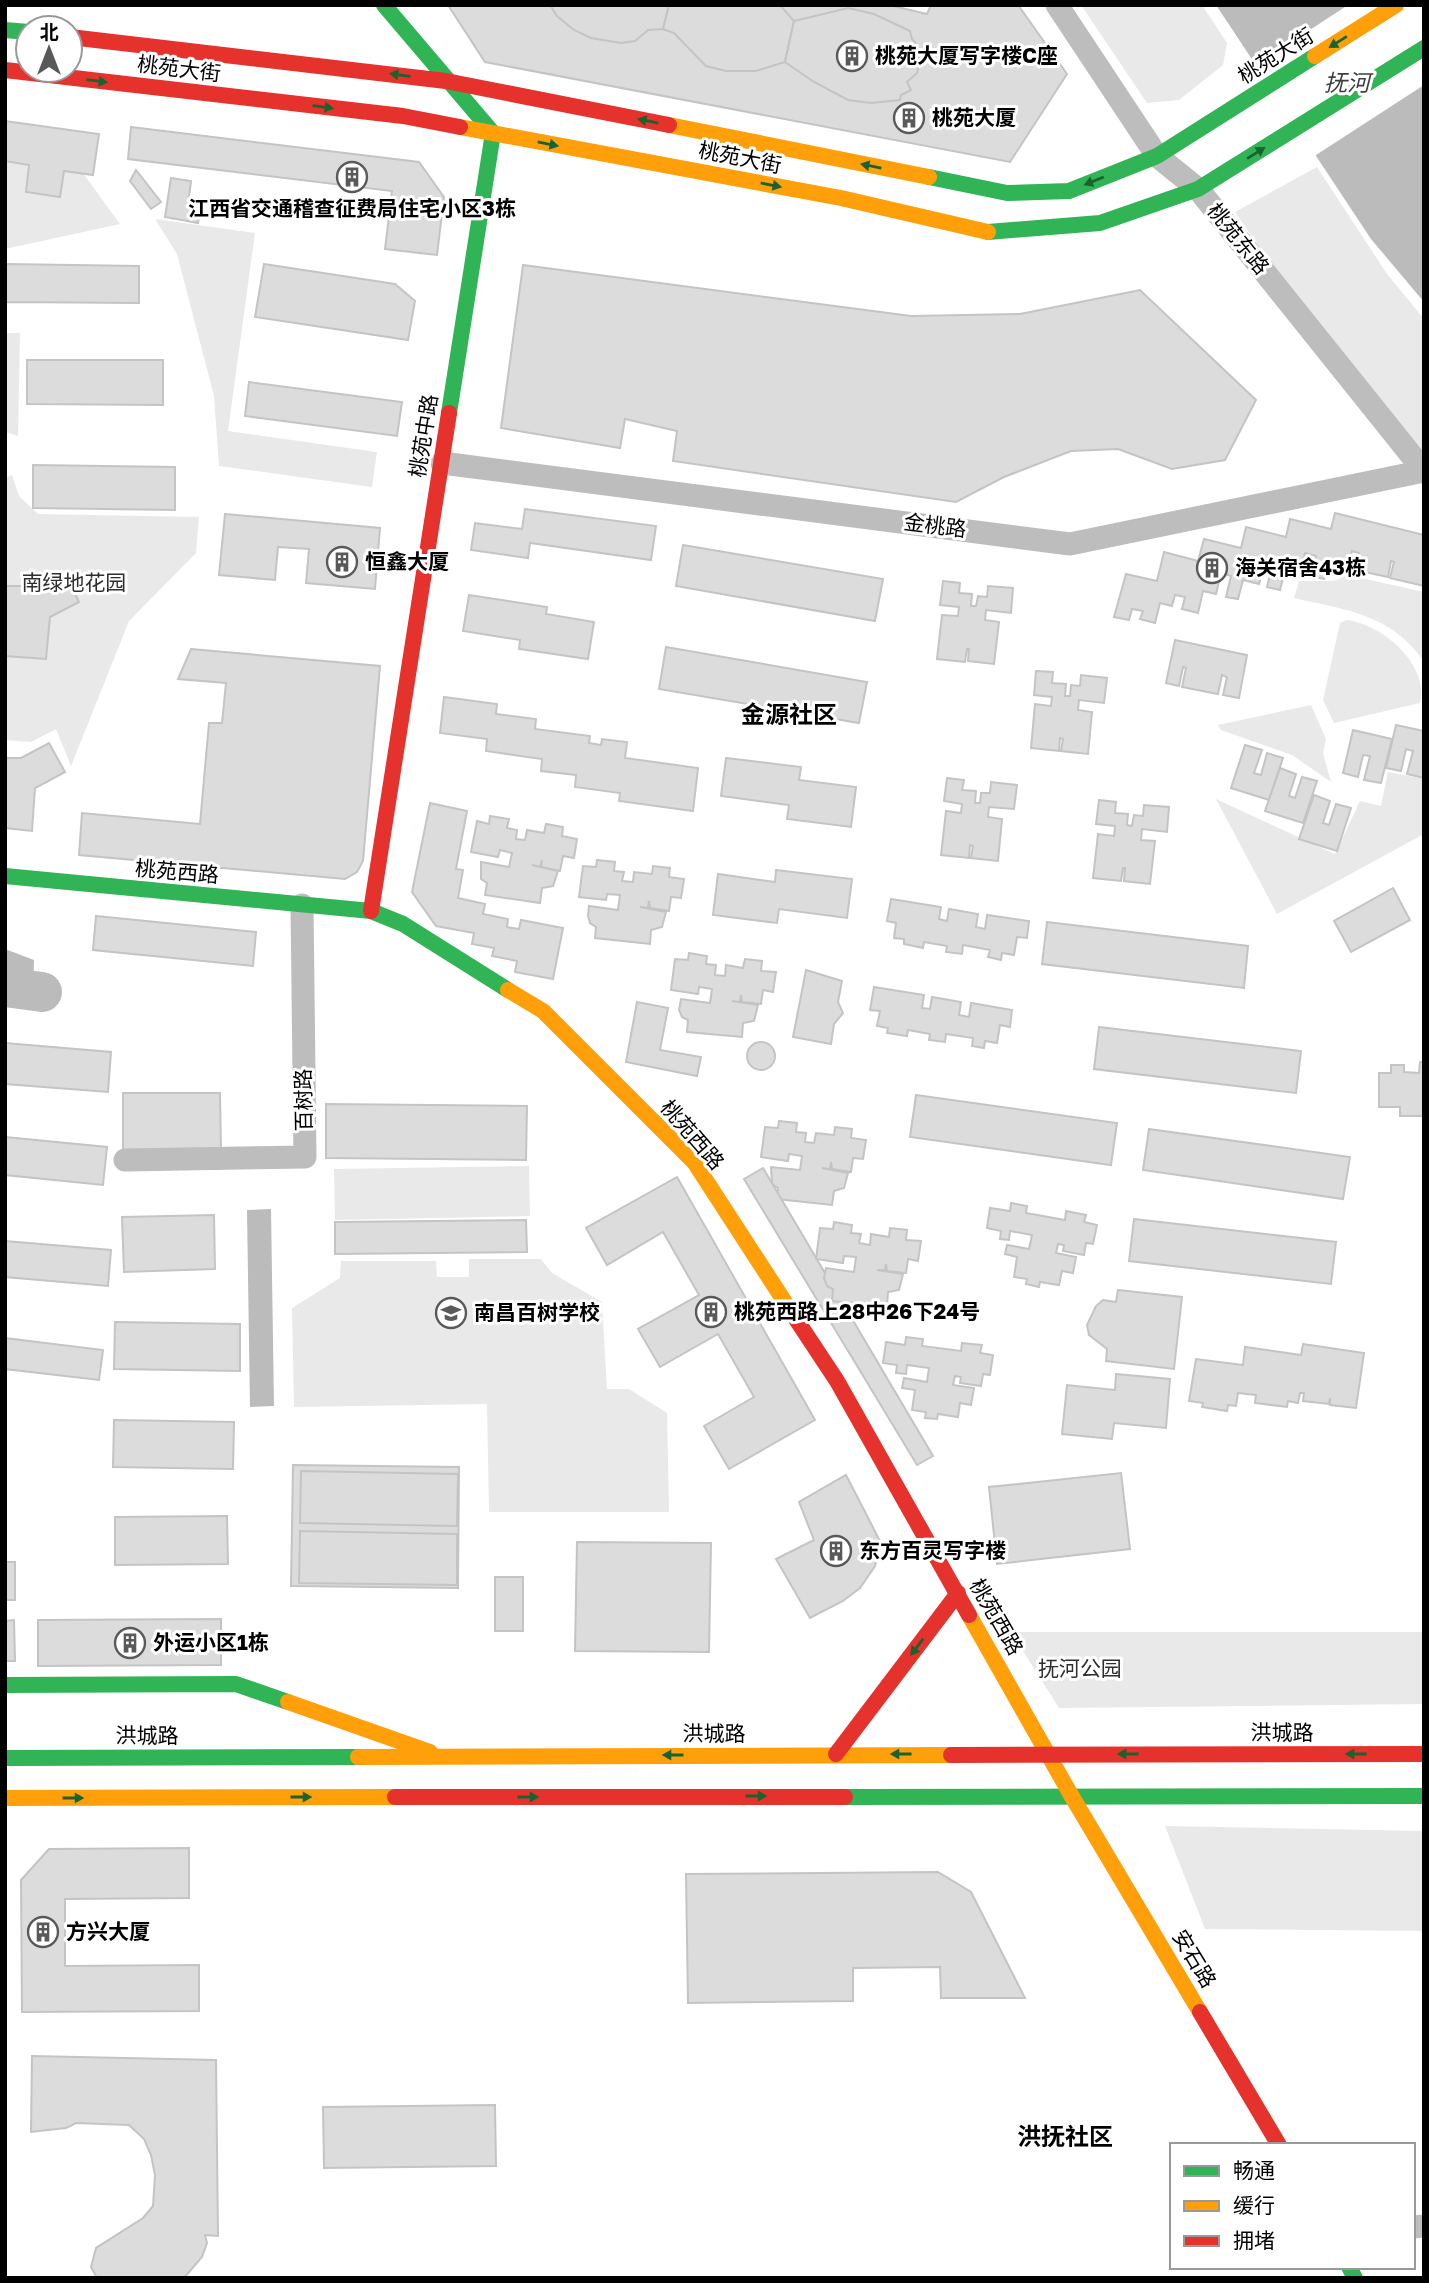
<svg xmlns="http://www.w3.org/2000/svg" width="1429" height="2283" font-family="'Golos Text','Noto Sans SC',sans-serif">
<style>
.green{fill:#e9e9e9}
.water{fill:#bbb}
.pier{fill:#fff}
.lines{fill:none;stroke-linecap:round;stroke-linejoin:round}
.river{stroke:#bbb;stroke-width:40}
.building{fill:#dcdcdc;stroke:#c4c4c4;stroke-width:2}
.street{stroke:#bdbdbd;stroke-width:23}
.fast{stroke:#30b455;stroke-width:16}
.slow{stroke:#ff9f0a;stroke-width:16}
.jam{stroke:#e5322d;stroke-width:16}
.oneway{fill:#1a632f}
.labels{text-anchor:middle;stroke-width:6;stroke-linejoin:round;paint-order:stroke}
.poi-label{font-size:21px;font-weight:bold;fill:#000;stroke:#fff;text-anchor:start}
.street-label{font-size:21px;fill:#000;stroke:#fff}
.park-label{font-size:21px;fill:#2e2e2e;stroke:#fff}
.water-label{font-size:23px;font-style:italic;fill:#3f3f3f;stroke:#fff}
.quarter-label{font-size:24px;font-weight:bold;fill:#000;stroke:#fff}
</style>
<rect width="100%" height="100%" fill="#fff"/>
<g class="green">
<polygon points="1081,5 1202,5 1227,43 1223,65 1179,100 1147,103"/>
<polygon points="5,154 74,161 120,224 5,249"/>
<polygon points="1317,167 1387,274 1424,319 1424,488 1235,212"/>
<polygon points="155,219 255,233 228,431 377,452 372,487 219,466 214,396 177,254"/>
<polygon points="5,333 20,333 18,436 5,432"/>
<polygon points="12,475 19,496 38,514 199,517 196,553 129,621 71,766 56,729 31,742 5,740 5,478"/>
<path d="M1348,575L1424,592V662C1392,614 1346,610 1294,598L1299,581H1334Z"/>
<path d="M1347,620C1383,625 1429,664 1420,703L1334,723L1323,700L1340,623Z"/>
<polygon points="1311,705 1326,739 1323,753 1331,782 1292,755 1221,730 1218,725"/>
<polygon points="1388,772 1424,779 1424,834 1277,914 1216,799 1335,854 1360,801 1381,806"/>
<polygon points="529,1166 530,1216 335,1220 334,1169"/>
<polygon points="469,1259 541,1259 552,1273 602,1302 607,1389 629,1389 667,1413 669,1512 489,1512 487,1404 294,1407 292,1308 340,1278 341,1261 436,1261 437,1277 469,1277"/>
<polygon points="1011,1632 1424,1632 1424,1704 1059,1708"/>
<polygon points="1165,1826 1424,1831 1424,1931 1205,1929"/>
</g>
<g class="water">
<polygon points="1216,5 1375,5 1424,82 1424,302 1371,239"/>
<polygon points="5,949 34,960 33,1001 5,996"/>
<polygon points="271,1209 274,1406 250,1407 247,1210"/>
</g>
<polygon class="pier" points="1348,5 1380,5 1424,75 1424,85 1313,157 1253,67"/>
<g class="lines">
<polyline class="river" points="5,987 42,992"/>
</g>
<g class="building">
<polygon points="448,5 889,5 927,14 931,5 1018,5 1067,74 1010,162 485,62"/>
<polygon points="550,5 669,5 663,29 648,30 635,41 621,43 591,38 574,30 557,16"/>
<polygon points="669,5 780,5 794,21 785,62 756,71 726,71 706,66 674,33 663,29"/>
<polygon points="848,8 874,14 910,31 912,39 918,46 915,53 920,59 917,73 907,82 911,90 901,95 900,100 871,103 848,100 814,82 785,62 794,21"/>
<polygon points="5,121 99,134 93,175 64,171 60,197 26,192 29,165 5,161"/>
<polygon points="131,127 419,162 444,197 437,255 385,249 392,191 128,159"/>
<polygon points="136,170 161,202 151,209 130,181"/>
<polygon points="171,178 191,181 188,205 201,207 198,223 165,217"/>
<polygon points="6,264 139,266 139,303 6,302 5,316"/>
<polygon points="264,264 395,284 415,301 408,340 255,317"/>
<polygon points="523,265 911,316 1020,314 1140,290 1256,400 1225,460 1172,469 1118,449 1071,451 1004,477 956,502 673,461 677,431 625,419 620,448 501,428"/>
<polygon points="27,360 163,360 163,405 27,404"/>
<polygon points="249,382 402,402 397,436 245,416"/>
<polygon points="33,465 175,467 175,510 33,508"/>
<polygon points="525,509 656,526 651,560 530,543 528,558 471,550 475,523 522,529"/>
<polygon points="1335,513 1424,535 1424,586 1390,578 1394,562 1391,561 1388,577 1355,570 1359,553 1352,551 1348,568 1328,564 1324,579 1312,576 1316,556 1305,553 1300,574 1285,570 1280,590 1267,587 1272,567 1264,565 1259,584 1243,580 1238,599 1226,597 1231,576 1221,573 1216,594 1203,591 1198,613 1182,609 1185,597 1175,595 1172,606 1160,603 1155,623 1140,619 1143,611 1132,609 1129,620 1114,617 1126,574 1157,581 1164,552 1198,561 1204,539 1241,548 1246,527 1286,537 1290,519 1331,529"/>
<polygon points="225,514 380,528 375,589 306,583 309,549 278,547 275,580 219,575"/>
<polygon points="683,545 883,579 875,621 676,586"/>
<polygon points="64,572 79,602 50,617 46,659 5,656 5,586 36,586"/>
<polygon points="943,581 960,583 959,593 972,594 971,606 976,606 978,596 987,597 988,586 1013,588 1011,613 986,610 985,620 999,622 994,664 968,661 969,649 967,649 965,662 937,659 942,615 958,616 959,607 940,605"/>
<polygon points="469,595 547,607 546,614 594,622 588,659 519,649 520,640 463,631"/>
<polygon points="1175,640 1247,655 1239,698 1223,695 1227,677 1222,675 1218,694 1182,687 1186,668 1183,667 1179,686 1166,683"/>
<polygon points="666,647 867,682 859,723 659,689"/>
<polygon points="191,649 380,666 363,861 357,872 345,879 79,855 82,813 200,824 209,723 222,723 226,683 178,679"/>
<polygon points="1036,671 1053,672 1052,683 1066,684 1065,696 1070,696 1071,685 1080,686 1081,675 1107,678 1104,703 1079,700 1078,710 1092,712 1088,754 1061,751 1063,739 1060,738 1059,751 1031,748 1035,704 1051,706 1052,697 1034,695"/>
<polygon points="444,697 497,704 496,714 536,719 535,729 590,736 589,743 601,745 602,739 627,742 625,758 698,768 693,811 619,801 620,793 575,787 576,775 541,771 542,759 486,751 487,739 440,733"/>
<polygon points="1396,725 1424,731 1424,778 1407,774 1413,751 1406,749 1401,771 1386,768"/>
<polygon points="1353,730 1392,739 1381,783 1364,780 1370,756 1363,755 1358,777 1343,773"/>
<polygon points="49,743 65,772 35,788 32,831 5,828 5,758 21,758"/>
<polygon points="1245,745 1262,750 1254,773 1261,775 1267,753 1283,758 1269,800 1231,788"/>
<polygon points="726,758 801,767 799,780 856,787 851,827 787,819 789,805 721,796"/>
<polygon points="1280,768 1296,774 1289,796 1295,798 1302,777 1317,781 1303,823 1265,811"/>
<polygon points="947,778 964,780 962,790 976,791 975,803 980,803 981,793 990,793 991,782 1017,785 1014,809 989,807 988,817 1002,819 998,861 971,858 973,846 970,845 969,858 941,855 946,811 961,813 962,804 944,801"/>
<polygon points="1314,795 1330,801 1323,823 1329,825 1336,804 1351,808 1337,851 1299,839"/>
<polygon points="1099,800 1116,802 1115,813 1128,814 1127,825 1132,826 1134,815 1143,816 1144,805 1169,807 1167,832 1142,829 1141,840 1155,841 1150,884 1124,881 1125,868 1123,868 1121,881 1093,878 1098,834 1114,836 1115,826 1096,824"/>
<polygon points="430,803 467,811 456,869 463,870 458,898 485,904 483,914 508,919 507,927 519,929 521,920 563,928 553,979 515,972 517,961 492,956 494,948 472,944 474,933 436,926 412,892"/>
<polygon points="490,816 509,819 507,828 517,830 516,839 525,840 527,830 544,833 546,824 563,827 562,836 577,839 574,858 563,856 560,871 541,867 542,860 540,867 532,865 558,871 553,886 542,888 540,903 485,895 487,883 481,879 481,862 509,867 512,853 500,850 498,857 471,852 477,821 489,824"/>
<polygon points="597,860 615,862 614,871 624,872 622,881 633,882 634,872 652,874 653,866 670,868 669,877 684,879 681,898 671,897 669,911 650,908 649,901 648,908 640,907 666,912 662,927 651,930 650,944 595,938 596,927 590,923 588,916 589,906 618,910 620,895 607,894 606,900 579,897 583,866 596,867"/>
<polygon points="776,870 852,879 847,918 779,909 777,923 713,915 718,874 775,882"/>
<polygon points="1393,888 1410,920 1351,952 1334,921"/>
<polygon points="891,899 941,907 939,919 947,921 949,909 978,914 976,927 985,929 987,915 1029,921 1027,938 1017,937 1014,955 1002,953 1001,960 988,957 990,950 963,945 962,954 946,952 947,946 924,942 923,948 904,944 904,939 894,938 896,923 887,921"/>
<polygon points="96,916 256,932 253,966 93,950"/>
<polygon points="1047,922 1248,946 1244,988 1042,964"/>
<polygon points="689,953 707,956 706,964 716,965 715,975 725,976 726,965 743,968 745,959 762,961 761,971 776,972 773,992 763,990 761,1004 742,1002 741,995 740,1002 732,1001 758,1005 754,1021 743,1023 742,1037 687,1032 688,1020 682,1017 679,1010 681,999 710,1003 712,989 699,987 698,994 671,990 675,959 688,960"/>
<polygon points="806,970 842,981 838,1002 843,1013 834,1024 831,1044 793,1037"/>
<polygon points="874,987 924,995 922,1008 930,1009 932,997 961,1002 959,1015 969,1017 971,1003 1012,1010 1010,1027 1000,1025 997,1043 985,1041 984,1048 972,1046 973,1038 946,1034 945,1042 929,1040 930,1034 908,1030 907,1036 887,1033 888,1028 877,1026 880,1011 870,1010"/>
<polygon points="637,1002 668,1008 660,1050 701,1057 697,1076 626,1062"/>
<polygon points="1099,1027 1301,1051 1296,1093 1094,1069"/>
<circle cx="761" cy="1056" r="14"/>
<polygon points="5,1043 111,1052 108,1092 5,1084"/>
<polygon points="1420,1062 1424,1062 1424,1116 1400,1116 1400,1107 1379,1107 1379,1073 1391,1073 1391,1065 1404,1065 1404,1072 1419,1073"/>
<polygon points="123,1093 220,1093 221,1150 123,1151"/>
<polygon points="916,1095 1117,1123 1111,1165 910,1137"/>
<polygon points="326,1104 527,1106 526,1160 326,1158"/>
<polygon points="779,1121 797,1123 796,1132 806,1133 805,1142 814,1143 816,1133 834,1135 835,1127 852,1129 851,1138 866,1140 863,1159 853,1158 851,1172 832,1169 831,1162 830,1169 822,1168 848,1173 844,1188 834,1191 832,1205 777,1199 778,1188 772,1184 771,1167 800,1170 802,1156 789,1154 788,1161 761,1157 765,1127 778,1128"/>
<polygon points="1149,1129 1350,1157 1343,1199 1143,1170"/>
<polygon points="5,1137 107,1147 103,1185 5,1175"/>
<polygon points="763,1168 933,1456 917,1465 744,1179"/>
<polygon points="677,1177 815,1420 729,1469 704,1426 754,1397 718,1334 660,1367 638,1329 699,1295 663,1232 607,1265 586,1228"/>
<polygon points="1011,1203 1027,1206 1026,1213 1065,1220 1066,1211 1086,1215 1084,1222 1097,1225 1093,1244 1086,1243 1084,1255 1063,1251 1064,1245 1058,1244 1056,1253 1076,1257 1073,1273 1062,1271 1059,1285 1040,1282 1039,1287 1026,1284 1027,1279 1014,1277 1017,1257 1005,1254 1007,1245 1029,1249 1032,1235 1010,1231 1009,1240 1000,1239 1001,1231 987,1228 990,1208 1010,1211"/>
<polygon points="214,1215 215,1269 124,1272 122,1217"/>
<polygon points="1134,1219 1336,1242 1331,1284 1129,1261"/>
<polygon points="526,1220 527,1252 335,1254 335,1222"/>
<polygon points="834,1222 852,1225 851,1233 861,1234 859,1243 870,1245 871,1234 889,1237 890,1228 907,1230 906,1240 921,1241 918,1261 908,1259 906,1273 887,1271 886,1264 885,1270 877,1270 903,1274 899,1290 888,1292 887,1306 832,1301 833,1289 827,1286 824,1278 826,1268 854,1272 856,1257 844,1256 843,1263 816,1259 820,1228 833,1229"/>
<polygon points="5,1241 111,1250 108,1286 5,1277"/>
<polygon points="1118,1290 1182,1297 1174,1369 1106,1361 1107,1349 1089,1335 1087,1325 1096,1306 1103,1300 1116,1302"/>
<polygon points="115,1322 240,1324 240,1371 114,1369"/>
<polygon points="906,1337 923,1339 922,1346 961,1351 962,1343 982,1345 980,1353 993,1355 990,1375 983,1374 981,1386 960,1383 961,1377 955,1376 953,1385 974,1388 971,1405 960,1403 958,1417 938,1414 937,1419 925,1418 926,1412 912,1410 915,1390 902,1388 904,1378 927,1382 929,1368 907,1365 906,1374 896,1373 897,1365 883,1363 886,1342 905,1345"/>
<polygon points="5,1338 103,1350 99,1380 5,1369"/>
<polygon points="1303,1344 1364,1353 1356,1408 1330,1405 1330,1398 1329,1404 1303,1401 1304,1393 1300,1393 1298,1403 1288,1401 1287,1407 1255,1403 1256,1395 1238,1393 1236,1406 1228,1405 1227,1411 1202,1407 1203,1403 1189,1401 1196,1359 1243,1365 1245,1347 1301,1355"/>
<polygon points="1116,1374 1170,1379 1166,1428 1114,1423 1112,1439 1062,1434 1067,1385 1115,1390"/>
<polygon points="114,1420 234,1422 233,1469 113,1467"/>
<polygon points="293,1465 459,1467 458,1588 291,1586"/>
<polygon points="301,1471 458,1474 457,1526 300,1523"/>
<polygon points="1121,1473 1130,1549 997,1564 989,1487"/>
<polygon points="846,1475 881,1543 875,1566 860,1588 843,1601 810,1618 776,1559 814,1540 799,1502"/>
<polygon points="227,1516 228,1564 115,1565 115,1517"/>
<polygon points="300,1531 457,1534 457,1585 299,1583"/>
<polygon points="577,1542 711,1543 709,1652 575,1651"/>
<rect x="5" y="1562" width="10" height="38"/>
<rect x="495" y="1577" width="28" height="54"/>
<polygon points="221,1619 221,1665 38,1666 38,1620"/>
<polygon points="14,1620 15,1661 5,1661 5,1621"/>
<polygon points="189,1848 189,1898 65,1899 65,1966 199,1965 199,2011 22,2012 21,1880 49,1849"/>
<polygon points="938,1872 971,1892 1025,1998 941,1998 940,1967 853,1968 853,2001 688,2003 686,1874"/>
<polygon points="32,2056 216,2060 218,2236 205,2235 207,2243 202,2257 184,2278 97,2278 91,2267 96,2248 143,2218 153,2206 155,2175 151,2155 144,2139 129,2125 76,2123 66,2128 31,2132"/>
<polygon points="495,2105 496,2166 324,2168 323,2107"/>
</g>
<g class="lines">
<g class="street">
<polyline points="442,463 1070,544 1424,471 1198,189 1157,156 1057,5"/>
<polyline points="125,1160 305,1157 302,905"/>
<polyline points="1413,2227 1424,2226"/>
</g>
<g class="fast">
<polyline points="384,5 493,133 449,413"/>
<polyline points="5,30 28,32"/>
<polyline points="929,177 1007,193 1069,191 1157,156 1315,56"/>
<polyline points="988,232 1100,223 1198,189 1424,48"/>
<polyline points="5,876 371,911 403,924 508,990"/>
<polyline points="5,1685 236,1684 288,1702"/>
<polyline points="5,1758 358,1757"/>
<polyline points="845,1797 1424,1796"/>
<polyline points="1349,2267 1355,2278"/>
</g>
<g class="slow">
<polyline points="1315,56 1396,5"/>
<polyline points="669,125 929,177"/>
<polyline points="460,127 841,198 988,232"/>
<polyline points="508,990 543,1011 694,1162 792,1313"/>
<polyline points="969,1615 1071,1795 1200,2012"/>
<polyline points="288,1702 430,1752"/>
<polyline points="358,1757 951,1755"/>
<polyline points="5,1798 395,1797"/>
</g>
<g class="jam">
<polyline points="70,37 446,81 669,125"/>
<polyline points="5,70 403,116 460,127"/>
<polyline points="371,911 449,413"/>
<polyline points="792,1313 837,1381 969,1615"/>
<polyline points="836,1754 958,1593"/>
<polyline points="951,1755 1424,1754"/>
<polyline points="395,1797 845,1797"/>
<polyline points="1200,2012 1279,2145"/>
</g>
</g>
<defs><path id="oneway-solid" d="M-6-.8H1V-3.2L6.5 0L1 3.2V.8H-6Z" transform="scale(1.75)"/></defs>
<g class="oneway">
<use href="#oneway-solid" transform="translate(1338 42) rotate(148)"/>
<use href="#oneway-solid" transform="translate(400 75) rotate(-173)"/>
<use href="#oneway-solid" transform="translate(97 81) rotate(7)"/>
<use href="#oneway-solid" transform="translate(323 107) rotate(7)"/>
<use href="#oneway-solid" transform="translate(648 121) rotate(-169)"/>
<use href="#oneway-solid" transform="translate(548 144) rotate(11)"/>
<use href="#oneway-solid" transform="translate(1256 153) rotate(-32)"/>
<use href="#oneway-solid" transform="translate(871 166) rotate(-169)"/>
<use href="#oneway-solid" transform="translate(1094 181) rotate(158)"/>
<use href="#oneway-solid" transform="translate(771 185) rotate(11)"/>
<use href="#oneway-solid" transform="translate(917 1647) rotate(127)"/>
<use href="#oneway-solid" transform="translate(901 1754) rotate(180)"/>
<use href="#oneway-solid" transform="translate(1128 1754) rotate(-180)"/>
<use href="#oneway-solid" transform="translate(1356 1754) rotate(-180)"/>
<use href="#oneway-solid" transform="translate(673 1755) rotate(180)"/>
<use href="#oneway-solid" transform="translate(756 1796)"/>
<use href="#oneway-solid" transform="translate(301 1797)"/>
<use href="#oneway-solid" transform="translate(528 1797)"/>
<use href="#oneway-solid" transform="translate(73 1798)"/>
</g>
<defs>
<g id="building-ring" transform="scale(1.575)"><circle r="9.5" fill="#fff" stroke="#595959" stroke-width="1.5"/><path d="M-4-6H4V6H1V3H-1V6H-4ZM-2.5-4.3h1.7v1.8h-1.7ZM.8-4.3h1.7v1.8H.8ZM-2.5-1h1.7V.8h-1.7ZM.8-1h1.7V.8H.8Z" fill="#595959"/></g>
<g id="school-ring" transform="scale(1.575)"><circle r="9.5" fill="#fff" stroke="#595959" stroke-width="1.5"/><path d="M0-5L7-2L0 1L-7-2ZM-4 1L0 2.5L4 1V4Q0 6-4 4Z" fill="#595959"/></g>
</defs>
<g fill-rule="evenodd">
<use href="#building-ring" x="852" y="56"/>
<use href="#building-ring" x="909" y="118"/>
<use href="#building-ring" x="352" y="177"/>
<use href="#building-ring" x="342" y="562"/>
<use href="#building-ring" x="1212" y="568"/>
<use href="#building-ring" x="711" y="1312"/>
<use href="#school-ring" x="451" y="1313"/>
<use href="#building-ring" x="836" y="1551"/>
<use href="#building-ring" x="130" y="1643"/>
<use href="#building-ring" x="43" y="1932"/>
</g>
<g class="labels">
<g class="poi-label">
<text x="875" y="63">桃苑大厦写字楼C座</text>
<text x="932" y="125">桃苑大厦</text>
<text x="352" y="216" text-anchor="middle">江西省交通稽查征费局住宅小区3栋</text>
<text x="365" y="569">恒鑫大厦</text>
<text x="1235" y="575">海关宿舍43栋</text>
<text x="734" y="1319">桃苑西路上28中26下24号</text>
<text x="474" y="1320">南昌百树学校</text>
<text x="859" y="1558">东方百灵写字楼</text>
<text x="153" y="1650">外运小区1栋</text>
<text x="66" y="1939">方兴大厦</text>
</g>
<g class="street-label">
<text transform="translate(1276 56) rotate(-32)" y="7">桃苑大街</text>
<text transform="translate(179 69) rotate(7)" y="7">桃苑大街</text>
<text transform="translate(740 158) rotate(11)" y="7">桃苑大街</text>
<text transform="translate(1238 239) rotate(51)" y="7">桃苑东路</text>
<text transform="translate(424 436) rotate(-81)" y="7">桃苑中路</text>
<text transform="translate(935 526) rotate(7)" y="7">金桃路</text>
<text transform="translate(177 872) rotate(5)" y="7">桃苑西路</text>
<text transform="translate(304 1100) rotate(-91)" y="7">百树路</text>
<text transform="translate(692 1135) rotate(49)" y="7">桃苑西路</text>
<text transform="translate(996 1617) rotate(60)" y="7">桃苑西路</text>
<text x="1282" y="1740">洪城路</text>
<text x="714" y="1741">洪城路</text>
<text x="147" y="1743">洪城路</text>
<text transform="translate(1194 1959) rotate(59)" y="7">安石路</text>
</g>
<g class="park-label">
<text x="74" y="590">南绿地花园</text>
<text x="1080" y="1676">抚河公园</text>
</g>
<g class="water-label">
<text x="1347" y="91">抚河</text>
</g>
<g class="quarter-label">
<text x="789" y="723">金源社区</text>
<text x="1065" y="2145">洪抚社区</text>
</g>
</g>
<rect width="1429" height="2283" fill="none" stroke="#000000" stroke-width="14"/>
<rect x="1170" y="2143" width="245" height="126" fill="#ffffff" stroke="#999999" stroke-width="2"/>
<rect x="1184" y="2166" width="35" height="10" fill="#30b455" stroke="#999999" stroke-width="2"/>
<text x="1233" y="2178" font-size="21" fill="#000000">畅通</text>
<rect x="1184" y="2201" width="35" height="10" fill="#ff9f0a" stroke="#999999" stroke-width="2"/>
<text x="1233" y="2213" font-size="21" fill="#000000">缓行</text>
<rect x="1184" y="2236" width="35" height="10" fill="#e5322d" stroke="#999999" stroke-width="2"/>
<text x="1233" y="2248" font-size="21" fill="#000000">拥堵</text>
<g transform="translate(49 49)"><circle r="33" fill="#ffffff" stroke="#999999" stroke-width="2"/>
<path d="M0-5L12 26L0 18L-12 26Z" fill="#595959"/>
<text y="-10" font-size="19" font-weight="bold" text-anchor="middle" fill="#000000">北</text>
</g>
</svg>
